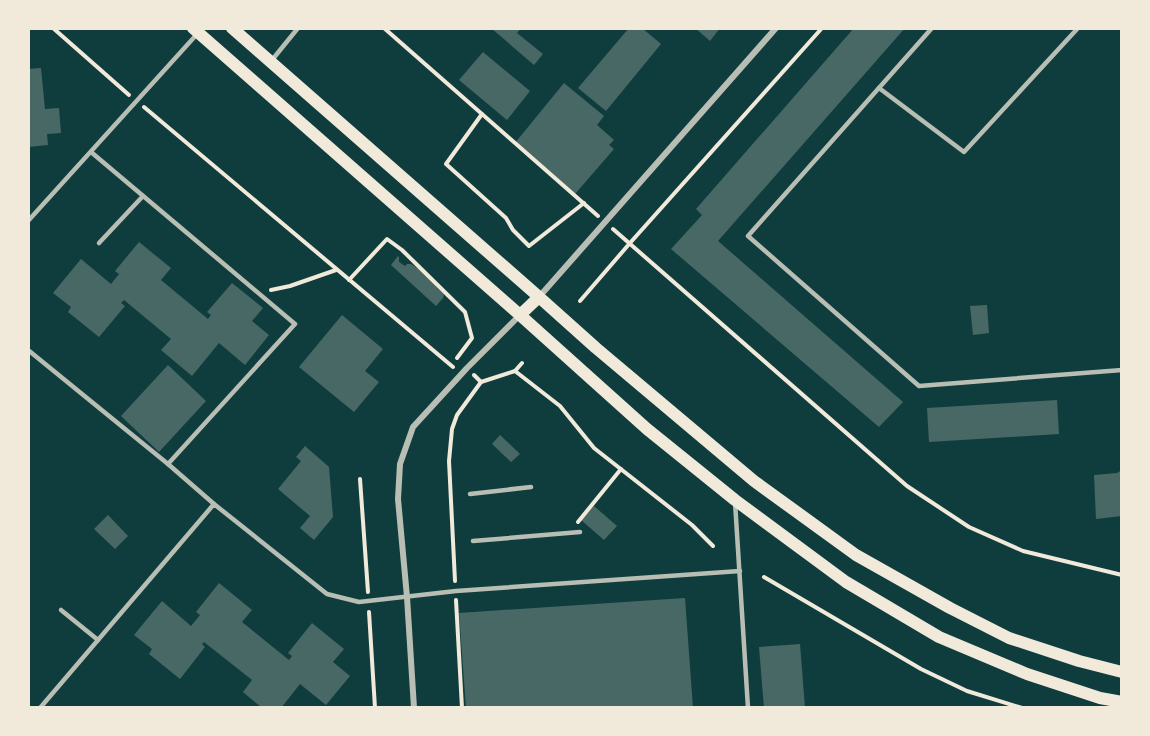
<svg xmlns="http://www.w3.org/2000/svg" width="1150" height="736" font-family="'Work Sans',sans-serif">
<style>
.building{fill:#486865}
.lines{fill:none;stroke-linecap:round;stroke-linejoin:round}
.path{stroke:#f1e9da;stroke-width:4}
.service{stroke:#b8beb3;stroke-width:4.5}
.minor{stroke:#b8beb3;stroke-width:6}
.secondary{stroke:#f1e9da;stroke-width:12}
</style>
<rect width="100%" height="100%" fill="#0f3d3e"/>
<g class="building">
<polygon points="491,28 521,28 517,33 543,54 534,65"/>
<polygon points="629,28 642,28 661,44 606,111 578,88"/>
<polygon points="695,28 720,28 710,41"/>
<polygon points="854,28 905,28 718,241 903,402 879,427 671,249 702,215 696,209"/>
<polygon points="483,52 530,91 507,120 459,80"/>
<polygon points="41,68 45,109 59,108 61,133 47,134 48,145 28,147 28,69"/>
<polygon points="564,83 604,116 597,125 614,140 609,145 614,149 575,194 515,143"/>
<polygon points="139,242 171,268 161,280 208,319 211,315 207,312 232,283 263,308 252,321 269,335 245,365 219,343 192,376 161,350 171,339 124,300 121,303 125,306 99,337 68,312 71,307 53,293 81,259 111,284 119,274 115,271"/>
<polygon points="398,256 399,257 399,262 405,266 407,264 411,264 427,274 438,289 442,292 444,295 443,298 436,306 391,265"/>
<polygon points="987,305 989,333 973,335 970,306"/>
<polygon points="342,315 383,349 365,371 379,382 354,412 299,367"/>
<polygon points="168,365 206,401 159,452 121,416"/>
<polygon points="1057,400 1059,434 929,442 927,408"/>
<polygon points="500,435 520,454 511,462 492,444"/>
<polygon points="305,446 329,467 333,517 314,540 300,528 310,516 278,489 301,461 296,457"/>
<polygon points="1122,470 1122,516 1096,519 1094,475 1117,473"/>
<polygon points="594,506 617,526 604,540 581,520"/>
<polygon points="108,515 128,536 115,549 94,529"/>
<polygon points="219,583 252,610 242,622 289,660 292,656 288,653 312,623 344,649 333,662 350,676 326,705 300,684 281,708 262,708 243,692 252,680 204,642 202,644 205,647 180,679 149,654 152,649 134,635 162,601 191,626 200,615 196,612"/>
<polygon points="685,598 693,708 466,708 459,613"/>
<polygon points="800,644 805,708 764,708 759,647"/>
</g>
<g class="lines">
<g class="path">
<polyline points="53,28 129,95"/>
<polyline points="384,28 598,216"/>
<polyline points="144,107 453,367"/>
<polyline points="482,114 446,164 506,218 513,230 529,246 584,203"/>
<polyline points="613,229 907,486 969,527 1023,551 1122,575"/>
<polyline points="349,280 387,239 402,250 465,312 472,338 457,358"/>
<polyline points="271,290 290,286 336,270"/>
<polyline points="580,301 630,243 822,28"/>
<polyline points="515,371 560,406 594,448 692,525 713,546"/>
<polyline points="474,375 481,382"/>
<polyline points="360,479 368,592"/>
<polyline points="578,522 621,469"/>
<polyline points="764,577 921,669 967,691 1022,708"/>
<polyline points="455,581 449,461 452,429 457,415 481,382 515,371 522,363"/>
<polyline points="456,600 462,708"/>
<polyline points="369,612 375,708"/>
</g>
<g class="service">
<polyline points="932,28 748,236 919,386 1122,370"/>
<polyline points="272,60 298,28"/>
<polyline points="879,88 964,152 1078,28"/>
<polyline points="91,152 295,324 168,464 214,504"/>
<polyline points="28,221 198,33"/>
<polyline points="99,243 143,196"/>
<polyline points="28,350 168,464"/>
<polyline points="470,494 531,487"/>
<polyline points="735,502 748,708"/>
<polyline points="473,541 580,532"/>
<polyline points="61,610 98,640"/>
<polyline points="40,708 214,504 327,594 359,602 456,591 740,571"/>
</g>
<g class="minor">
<polyline points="539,297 776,28"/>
<polyline points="414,708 407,597 398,499 400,464 413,427 467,368 520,315"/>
</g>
<g class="secondary">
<polyline points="193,28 520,315 647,429 735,500 846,582 939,637 1027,674 1100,698 1122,702"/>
<polyline points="232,28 539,297 596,348 754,481 856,555 950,608 1009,638 1079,661 1122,672"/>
<polyline points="520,315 539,297"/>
</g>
</g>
<rect width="1150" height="736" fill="none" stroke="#f1e9da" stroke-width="60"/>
</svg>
